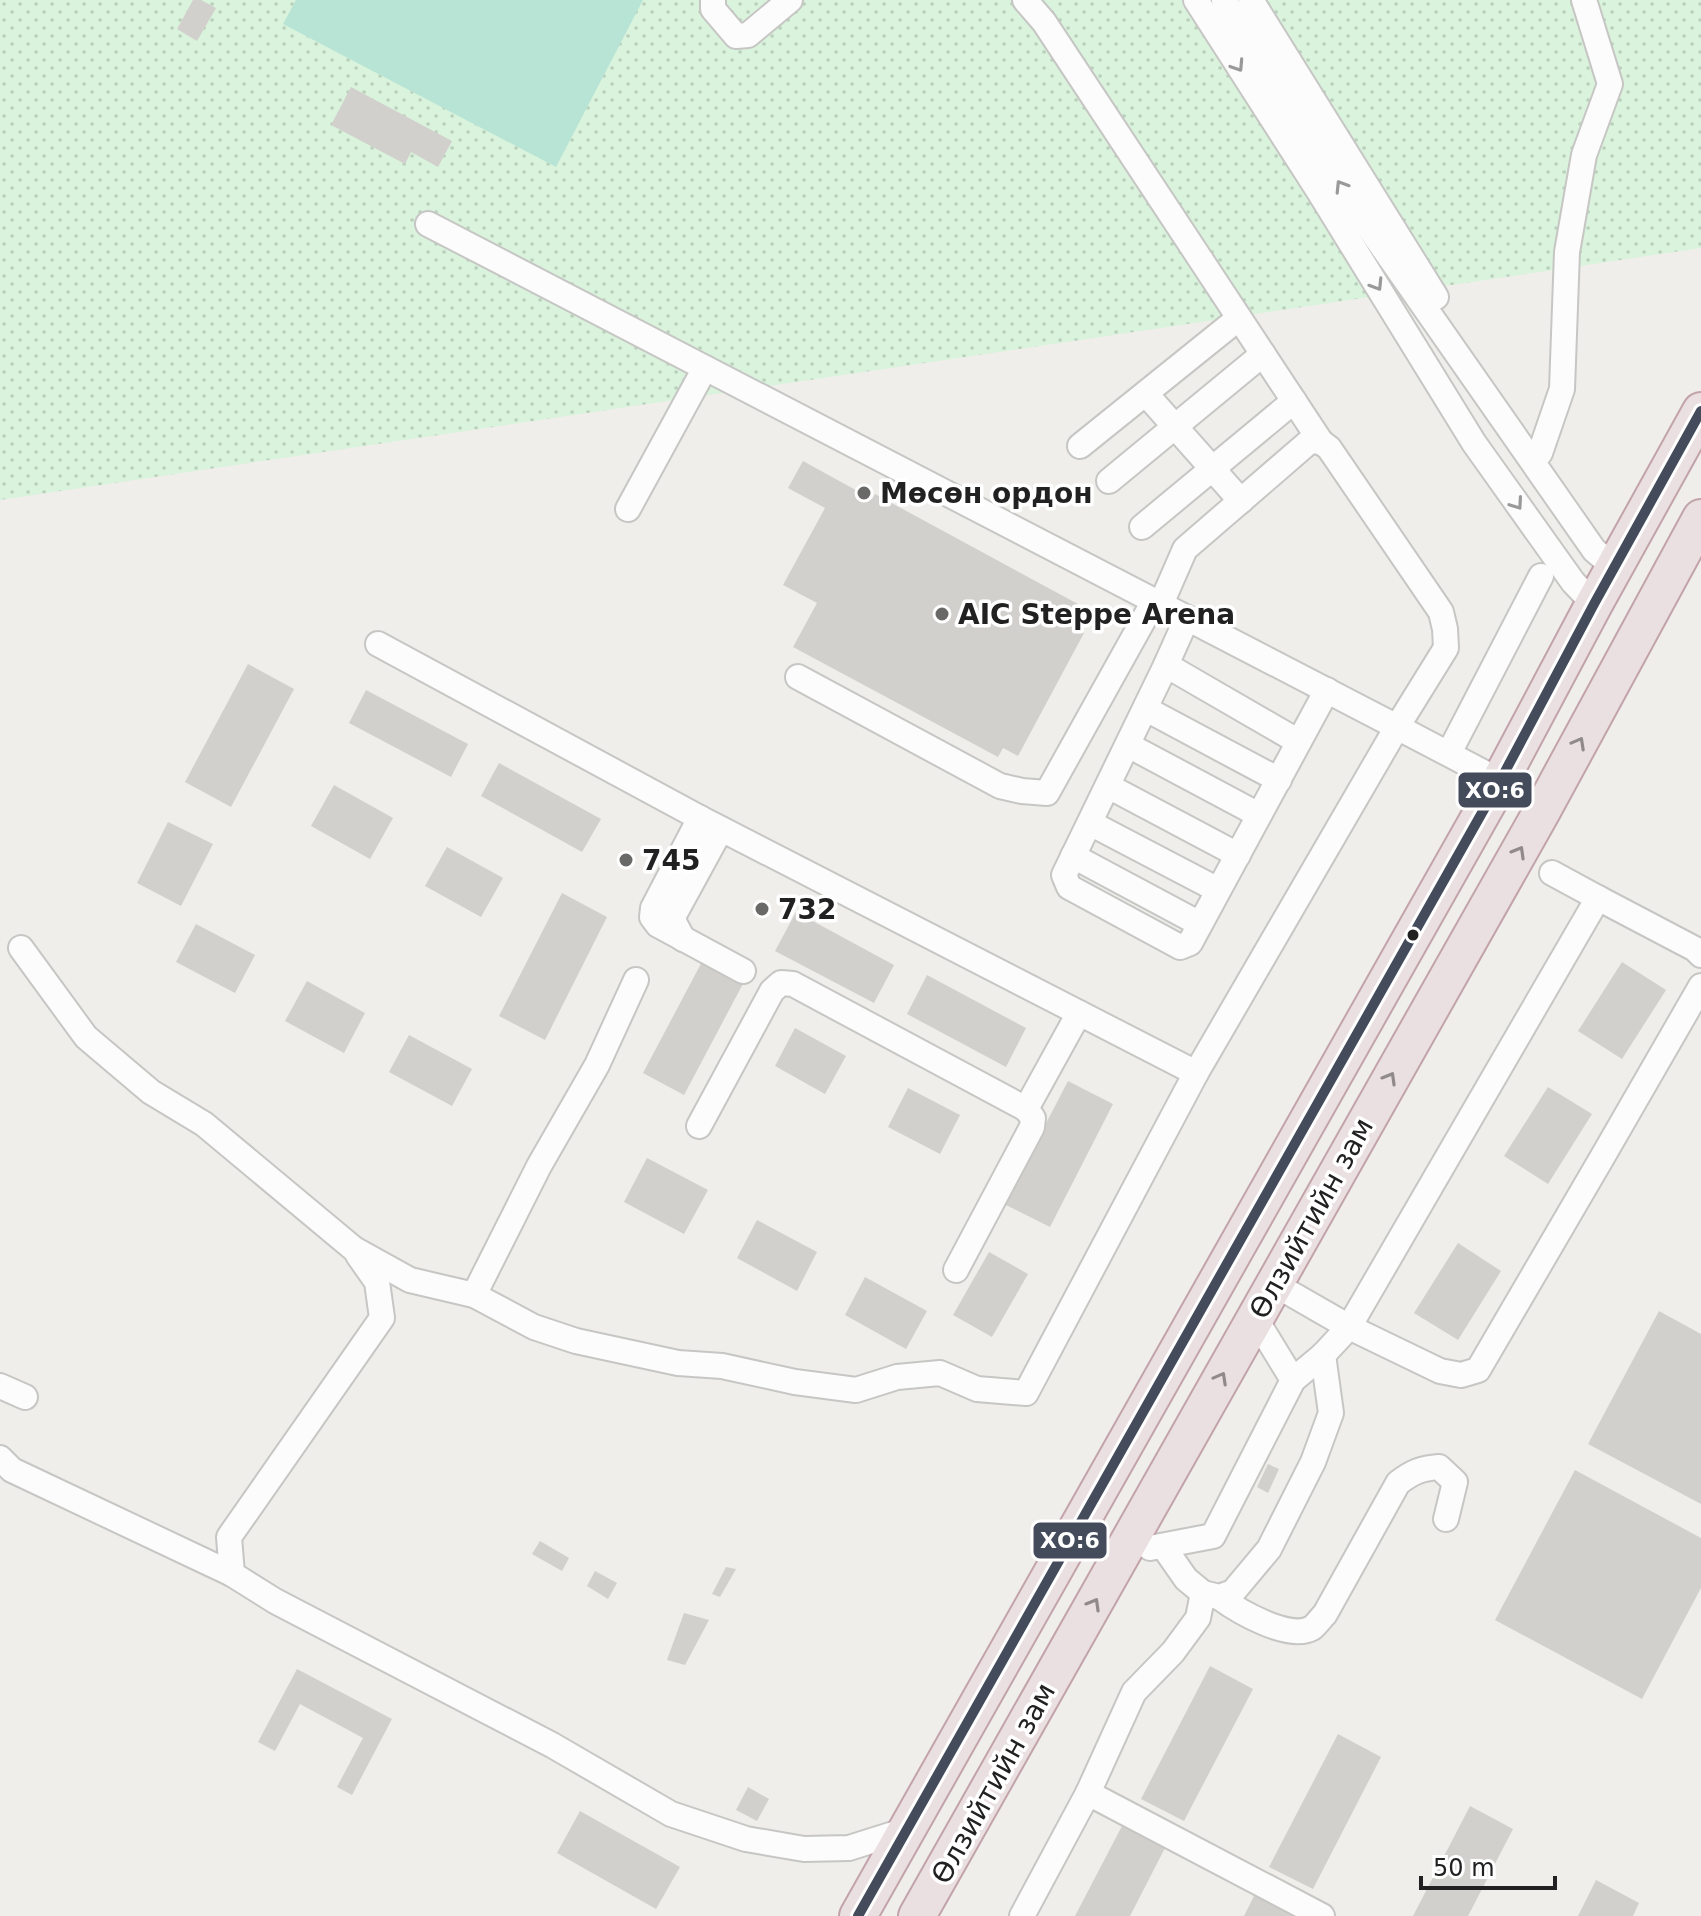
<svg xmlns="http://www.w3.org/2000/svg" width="1701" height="1916" font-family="'DejaVu Sans',sans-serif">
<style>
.park{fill:url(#park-dots)}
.pitch{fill:#b8e4d6}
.building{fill:#d2d0cd}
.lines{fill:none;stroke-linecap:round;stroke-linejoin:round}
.minor-casing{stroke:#c6c6c4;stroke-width:28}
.highway-casing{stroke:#c2a3a9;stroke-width:40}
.minor{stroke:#fdfcfc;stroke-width:24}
.highway{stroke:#ebe0e1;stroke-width:36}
.bus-1-casing{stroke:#fff;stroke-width:16}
.bus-1{stroke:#444b5a;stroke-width:10}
.oneway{stroke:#9a9999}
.oneway2{stroke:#908a8b}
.poi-dot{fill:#696967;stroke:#fff;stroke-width:3}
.bus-dot{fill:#212121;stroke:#fff;stroke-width:3}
.labels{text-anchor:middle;stroke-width:7;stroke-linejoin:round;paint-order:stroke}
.poi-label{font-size:28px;font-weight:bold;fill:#212121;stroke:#fff;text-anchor:start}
.street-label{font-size:28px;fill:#212121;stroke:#fff}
.line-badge{stroke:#fff;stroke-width:3}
.badge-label{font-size:22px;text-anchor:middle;font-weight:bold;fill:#fff}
</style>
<defs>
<pattern id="park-dots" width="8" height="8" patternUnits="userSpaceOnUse" patternTransform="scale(2)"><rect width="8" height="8" fill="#daf3dc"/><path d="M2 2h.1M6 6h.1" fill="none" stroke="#bbd0bc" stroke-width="1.8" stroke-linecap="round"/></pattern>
</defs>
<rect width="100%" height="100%" fill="#efeeea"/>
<polygon class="park" points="0,0 1701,0 1701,248 0,500"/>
<polygon class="pitch" points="296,0 643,0 556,167 283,24"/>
<g class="building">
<polygon points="193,0 201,0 216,8 197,41 177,29"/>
<polygon points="351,87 452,141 438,167 411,152 405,164 331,125"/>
<polygon points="803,461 872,499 875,494 1078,604 1067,624 1084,633 1018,756 1003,748 998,757 793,647 817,603 783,585 825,508 788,488"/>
<polygon points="248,664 294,689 231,807 185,782"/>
<polygon points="366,690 468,744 451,777 349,723"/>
<polygon points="499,763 601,819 582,852 481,796"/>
<polygon points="334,785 393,818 370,859 311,826"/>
<polygon points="168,822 213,844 181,906 137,883"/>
<polygon points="447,847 503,878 481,917 425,886"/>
<polygon points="562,893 607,917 545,1040 499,1016"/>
<polygon points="796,912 894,965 874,1003 775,951"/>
<polygon points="196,924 255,955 235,993 176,962"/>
<polygon points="704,958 745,980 684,1095 643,1073"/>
<polygon points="1622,962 1666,990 1622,1059 1578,1031"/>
<polygon points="927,975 1026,1028 1006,1067 907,1014"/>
<polygon points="307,981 365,1013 344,1053 285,1021"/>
<polygon points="795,1028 846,1056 825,1094 775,1066"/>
<polygon points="409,1035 472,1069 452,1106 389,1072"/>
<polygon points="1068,1081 1113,1104 1050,1227 1004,1204"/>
<polygon points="1548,1087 1592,1114 1548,1184 1504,1156"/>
<polygon points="908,1088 960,1115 940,1154 888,1127"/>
<polygon points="647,1158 708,1190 684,1234 624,1202"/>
<polygon points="757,1220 817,1252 797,1291 737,1258"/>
<polygon points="1458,1243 1501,1271 1458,1340 1414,1313"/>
<polygon points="989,1252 1028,1274 992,1337 953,1315"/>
<polygon points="865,1277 927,1311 906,1349 845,1315"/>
<polygon points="1659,1311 1701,1334 1701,1504 1588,1444"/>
<polygon points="1268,1464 1279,1469 1268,1493 1257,1487"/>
<polygon points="1575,1470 1701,1538 1701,1588 1642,1699 1495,1620"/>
<polygon points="540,1541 569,1558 562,1571 532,1554"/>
<polygon points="726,1567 736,1569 720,1597 712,1594"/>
<polygon points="595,1571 617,1583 608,1599 587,1586"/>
<polygon points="684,1613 709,1620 685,1665 667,1660"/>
<polygon points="1210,1666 1253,1689 1184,1821 1141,1799"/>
<polygon points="297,1669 392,1719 352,1795 337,1787 363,1738 300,1704 275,1751 258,1742"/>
<polygon points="1338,1734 1381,1757 1313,1889 1269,1867"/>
<polygon points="748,1787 769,1799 757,1821 736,1810"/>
<polygon points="1470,1806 1513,1829 1468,1916 1413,1916"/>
<polygon points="580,1811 680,1867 656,1909 557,1853"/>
<polygon points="1122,1826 1165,1848 1130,1916 1075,1916"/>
<polygon points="1596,1880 1639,1903 1633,1916 1578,1916"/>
<polygon points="1255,1894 1297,1916 1244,1916"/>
</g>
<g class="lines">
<g class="minor-casing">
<g id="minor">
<polyline points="713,0 713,9 736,36 748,35 790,0"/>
<polyline points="1025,0 1044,22 1321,442"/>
<polyline points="1196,0 1318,190 1474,443 1573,582 1594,604"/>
<polyline points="1224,0 1349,199 1594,550 1614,567"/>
<polyline points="1251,0 1436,297"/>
<polyline points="428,224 1397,727 1446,648 1445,629 1441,612 1329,448 1321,442 1310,441 1185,549 1161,604"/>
<polyline points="1146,394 1241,501"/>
<polyline points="1080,446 1239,318"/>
<polyline points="1540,453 1562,389 1567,252 1584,155 1610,84 1584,0"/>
<polyline points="1109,481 1263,354"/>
<polyline points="628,509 705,368"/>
<polyline points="1142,527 1294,401"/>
<polyline points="378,644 700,818 1196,1073 1397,727 1500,781"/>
<polyline points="1166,665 1187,618"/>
<polyline points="798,677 1000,786 1022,791 1047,793 1154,601"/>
<polyline points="1146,709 1279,780"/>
<path d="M1299,742L1166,665L1064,875L1069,887L1180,947L1190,943C1236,858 1282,774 1327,690"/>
<polyline points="1128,745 1259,815"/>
<polyline points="1449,753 1541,576"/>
<polyline points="1108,786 1238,855"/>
<polyline points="700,818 653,908 652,917 658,925 743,971"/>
<polyline points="1090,823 1218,890"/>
<polyline points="1073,856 1200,924"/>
<polyline points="1598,898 1695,949 1701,955"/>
<polyline points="683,939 674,922 674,915 721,829"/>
<polyline points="21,948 86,1037 151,1092 204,1124 354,1249 410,1280 474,1295 534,1327 576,1341 678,1363 722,1366 795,1382 856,1390 897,1377 940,1373 977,1389 1026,1393 1196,1073"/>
<polyline points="1026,1109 1079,1013"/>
<polyline points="699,1126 772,991 781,983 793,984 1026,1109 1033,1118 1032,1127 956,1270"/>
<polyline points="358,1255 377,1282 382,1318 229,1537 232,1574 275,1601 552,1745 671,1814 746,1839 804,1849 849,1848 906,1830"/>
<polyline points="1274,1284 1349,1327 1598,898 1552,873"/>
<polyline points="474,1295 539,1166 597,1065 636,980"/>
<polyline points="1293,1380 1323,1355 1349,1327 1440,1371 1461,1375 1478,1370 1603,1156 1701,986"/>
<polyline points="0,1386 25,1397"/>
<polyline points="0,1458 12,1470 232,1574"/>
<polyline points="1163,1546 1186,1579 1203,1593 1219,1597 1233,1592 1269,1549 1313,1462 1331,1413 1323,1355"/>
<polyline points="1150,1548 1213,1536 1293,1380 1255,1318"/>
<path d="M1219,1597C1238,1611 1289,1641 1312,1628C1316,1625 1321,1618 1325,1614L1398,1483C1412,1472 1422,1468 1439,1467L1455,1482L1446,1519"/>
<polyline points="1088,1793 1322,1916"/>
<polyline points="1022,1916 1088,1793 1134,1692 1173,1652 1198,1618 1203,1593"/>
</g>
</g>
<g class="highway-casing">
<g id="highway">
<polyline points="858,1916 1500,781 1594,604 1701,411"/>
<polyline points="917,1916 1542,811 1701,518"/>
</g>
</g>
<use href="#minor" class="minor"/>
<use href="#highway" class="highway"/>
<g class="bus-1-casing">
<polyline id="bus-1" points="858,1916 1500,781 1594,604 1701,411"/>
</g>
<use href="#bus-1" class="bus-1"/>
</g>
<defs><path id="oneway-chevron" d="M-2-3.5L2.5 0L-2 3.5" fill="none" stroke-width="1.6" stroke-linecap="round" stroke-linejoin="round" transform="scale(2)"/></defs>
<g class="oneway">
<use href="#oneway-chevron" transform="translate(1238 66) rotate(57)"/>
<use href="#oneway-chevron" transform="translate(1341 186) rotate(-122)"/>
<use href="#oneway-chevron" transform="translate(1377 285) rotate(58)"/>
<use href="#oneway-chevron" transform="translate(1517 504) rotate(55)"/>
</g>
<g class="oneway2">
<use href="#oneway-chevron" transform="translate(1579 743) rotate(-61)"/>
<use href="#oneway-chevron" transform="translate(1519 852) rotate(-60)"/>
<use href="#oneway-chevron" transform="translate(1390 1078) rotate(-60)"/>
<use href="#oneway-chevron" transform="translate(1221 1378) rotate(-61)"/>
<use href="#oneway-chevron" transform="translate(1094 1604) rotate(-60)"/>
</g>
<g class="poi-dot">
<circle cx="864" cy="493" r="8"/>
<circle cx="942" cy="614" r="8"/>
<circle cx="626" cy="860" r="8"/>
<circle cx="762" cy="909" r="8"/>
</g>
<circle class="bus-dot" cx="1413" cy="935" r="7"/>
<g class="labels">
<g class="poi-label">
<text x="880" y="503">Мөсөн ордон</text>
<text x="958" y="624">AIC Steppe Arena</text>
<text x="642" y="870">745</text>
<text x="778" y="919">732</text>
</g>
<g class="street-label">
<text transform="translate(1311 1218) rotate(-61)" y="10">Өлзийтийн зам</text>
<text transform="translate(993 1783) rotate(-61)" y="10">Өлзийтийн зам</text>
</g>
</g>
<g class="line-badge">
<rect x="1457" y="771" width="76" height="38" rx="8" fill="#444b5a"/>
<rect x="1032" y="1521" width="76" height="39" rx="8" fill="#444b5a"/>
</g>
<g class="badge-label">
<text x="1495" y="798">ХО:6</text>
<text x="1070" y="1548">ХО:6</text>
</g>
<path d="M1421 1876v12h134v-12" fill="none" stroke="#212121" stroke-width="4"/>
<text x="1433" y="1876" font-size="24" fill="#212121" stroke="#ffffff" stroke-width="6" paint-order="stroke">50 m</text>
</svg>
